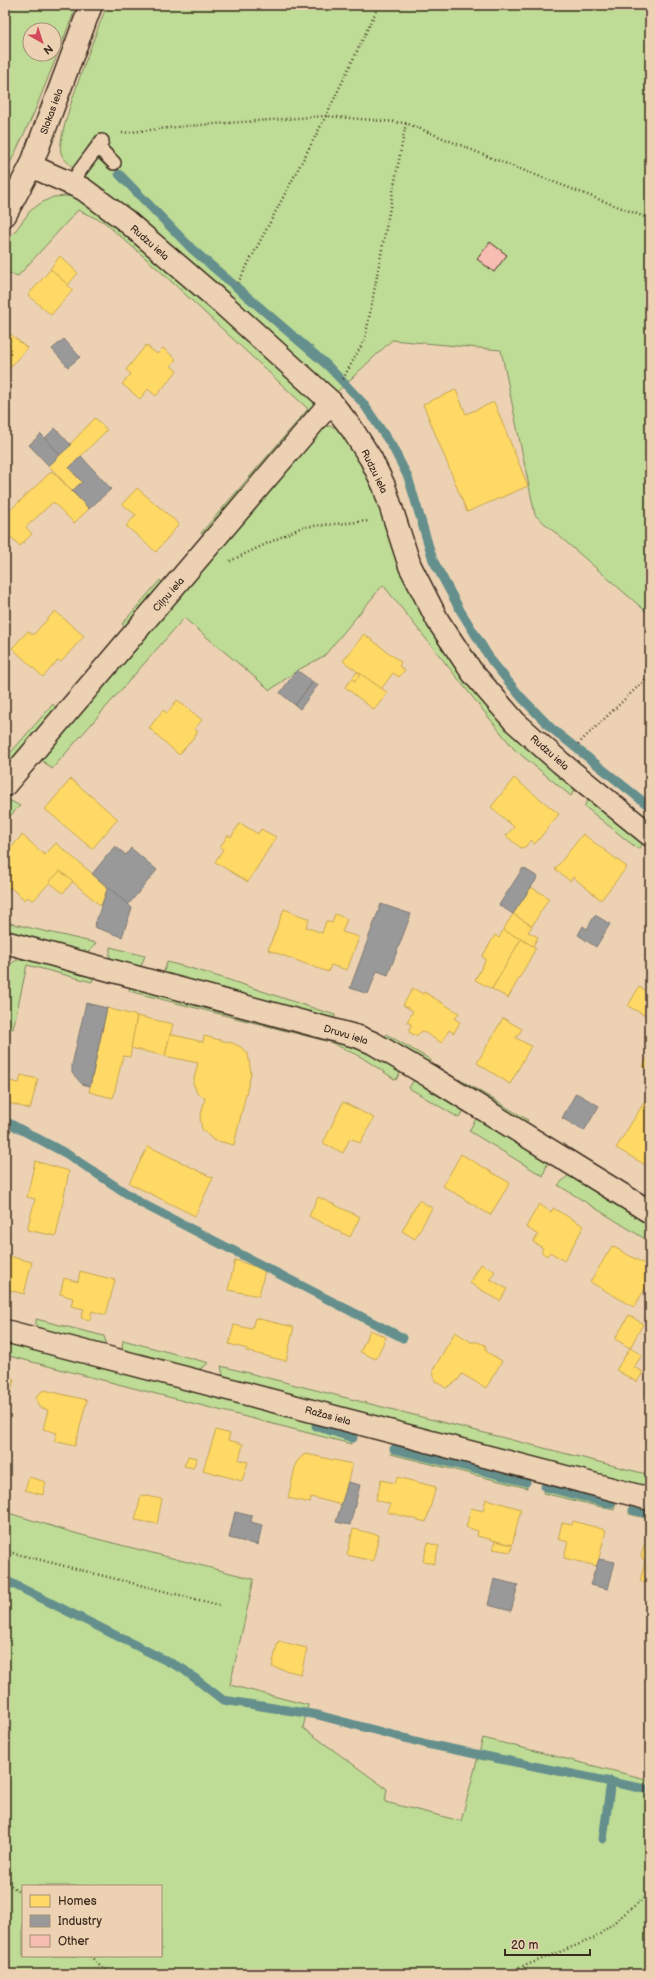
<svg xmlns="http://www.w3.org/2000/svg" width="655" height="1979" font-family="'Balsamiq Sans',sans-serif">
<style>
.green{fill:#bedc95;stroke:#7c835a;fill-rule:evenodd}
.homes{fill:#ffd966;stroke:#c4a450}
.industry{fill:#999;stroke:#7d7874}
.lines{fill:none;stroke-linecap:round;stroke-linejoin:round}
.stream{stroke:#658f8d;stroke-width:9}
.building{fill:#f7bcb2;stroke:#3b2a1e}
.lane-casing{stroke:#3b2a1e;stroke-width:16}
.street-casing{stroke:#3b2a1e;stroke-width:25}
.secondary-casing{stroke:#3b2a1e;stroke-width:25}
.path{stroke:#3b2a1e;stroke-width:2.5;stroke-dasharray:1 3;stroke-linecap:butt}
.lane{stroke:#ecd2b3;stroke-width:13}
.street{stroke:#ecd2b3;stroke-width:22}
.secondary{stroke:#ecd2b3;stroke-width:22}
.labels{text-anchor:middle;stroke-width:4;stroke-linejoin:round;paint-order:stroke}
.street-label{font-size:10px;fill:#3b2a1e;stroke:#ecd2b3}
</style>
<rect width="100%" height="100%" fill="#ecd2b3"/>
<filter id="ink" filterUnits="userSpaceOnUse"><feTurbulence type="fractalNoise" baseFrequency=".025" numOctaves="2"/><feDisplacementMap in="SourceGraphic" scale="8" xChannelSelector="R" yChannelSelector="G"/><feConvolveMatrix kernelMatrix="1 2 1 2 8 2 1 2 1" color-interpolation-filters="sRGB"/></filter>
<g filter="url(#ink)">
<g class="green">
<path d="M5,5H77L34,113L5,174ZM30,30H54V54H30Z"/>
<path d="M107,5H650V615L535,515L501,350L392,340L335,394L83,179L98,159L110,170L118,158L96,135L73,168C69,163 63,159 61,153C55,136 98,28 107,5Z"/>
<polygon points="67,196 79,197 121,226 315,400 316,404 204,536 201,533 308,409 159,270 104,222 78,210 18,276 5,272 5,245 30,211 41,203 53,197"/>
<polygon points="328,426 339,428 360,461 373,489 401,570 575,788 571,796 514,749 383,585 324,656 298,670 270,690 184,618 52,769 38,757 320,428"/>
<polygon points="160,580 163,583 129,628 122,624"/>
<polygon points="53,704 59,711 5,774 5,759"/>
<polygon points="588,800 599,807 643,843 639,850 584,806"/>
<polygon points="5,801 11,801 20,806 5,821"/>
<polygon points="5,922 96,943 87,955 5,932"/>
<polygon points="110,947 145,956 140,968 110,961"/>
<polygon points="28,959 94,974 92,982 27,965 13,1029 5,1027 5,967 17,960"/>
<path d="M167,962C224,976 279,998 335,1015L334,1020L163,974Z"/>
<polygon points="131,984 355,1044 402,1069 396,1080 361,1057 330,1042 129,991"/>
<polygon points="386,1034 431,1060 427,1066 384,1039"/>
<polygon points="415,1078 465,1109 459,1118 409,1088"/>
<polygon points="459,1079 528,1120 523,1127 456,1084"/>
<polygon points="477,1117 548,1161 543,1176 469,1131"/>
<polygon points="570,1174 650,1220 650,1242 558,1185"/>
<polygon points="36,1319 104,1336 106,1343 102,1348 40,1331 36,1326"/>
<polygon points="5,1340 354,1432 351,1444 5,1355"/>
<polygon points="123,1340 209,1363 195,1372 124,1353 122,1348"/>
<polygon points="221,1366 650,1475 650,1490 224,1380"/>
<polygon points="398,1443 520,1474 526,1482 527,1488 391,1454"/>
<polygon points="551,1482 617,1499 614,1510 543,1493 545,1487"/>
<polygon points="630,1502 650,1507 650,1519 629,1514"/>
<path d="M5,1512L78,1534L254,1579L230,1685L308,1705L303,1728L387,1789L385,1802L461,1821L483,1738L650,1780V1974H5ZM23,1886H161V1956H23Z"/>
</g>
<g class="homes">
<polygon points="60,256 78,273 68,285 50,269"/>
<polygon points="51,269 73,290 51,315 28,295"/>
<polygon points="8,332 27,348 5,373 5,336"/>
<polygon points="146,345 157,354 163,348 176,359 171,366 177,371 156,396 148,389 140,399 122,384 131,374 126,370"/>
<polygon points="456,390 466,414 494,402 528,486 467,512 423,404"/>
<polygon points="95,418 107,430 69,468 82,482 72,491 49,466"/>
<polygon points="52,471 89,509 74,523 53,502 26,527 32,534 20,546 5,531 5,515"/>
<polygon points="137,488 179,524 156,552 126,526 136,515 122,504"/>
<polygon points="55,611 84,636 61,662 58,660 43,677 12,648 28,631 33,635"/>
<polygon points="364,634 401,662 399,666 405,670 399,677 393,673 381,689 343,661"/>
<polygon points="357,672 361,674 355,681 352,679"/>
<polygon points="361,674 388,693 374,710 345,687 352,679 355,681"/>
<polygon points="177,700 202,720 194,729 198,732 179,755 149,728 163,710 167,713"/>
<polygon points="514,778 559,814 535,844 531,840 525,847 521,848 506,836 514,827 491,807"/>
<polygon points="71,779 118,819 92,849 45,809"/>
<polygon points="240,823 258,834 261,829 276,837 248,882 215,862 223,849 220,847 228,835 231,837"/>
<polygon points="583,834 627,867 601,900 573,877 570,881 555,869"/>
<polygon points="22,835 45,855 56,843 108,887 101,906 60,871 33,901 28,897 25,900 10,887 7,891 5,890 5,855"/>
<polygon points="60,871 73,881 63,893 49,882"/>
<polygon points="531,887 549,898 532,926 513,914"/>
<polygon points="284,909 309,919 306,927 322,933 326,921 332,923 335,914 347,919 342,932 359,937 347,970 331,965 328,972 268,950"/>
<polygon points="513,914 532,926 528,932 538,937 533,946 503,930"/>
<polygon points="503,930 521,939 492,989 475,980 486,959 482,957 495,935 499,938"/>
<polygon points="521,939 536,948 508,998 492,989"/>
<polygon points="650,950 650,960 645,956"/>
<polygon points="639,987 650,993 650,1018 628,1006"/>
<polygon points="413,988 423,994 424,992 459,1013 455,1019 460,1022 454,1033 449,1030 442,1043 422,1031 416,1036 409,1032 411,1024 407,1022 413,1011 403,1005"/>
<polygon points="107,1008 137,1016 130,1057 123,1056 113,1098 89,1092"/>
<polygon points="137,1016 173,1024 165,1056 131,1048"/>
<polygon points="503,1018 522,1029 516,1038 531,1046 510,1084 477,1063"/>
<polygon points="170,1034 203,1042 204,1036 232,1043 241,1047 248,1054 251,1073 234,1145 213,1140 202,1129 200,1119 205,1098 197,1093 193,1083 198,1063 165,1056"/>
<polygon points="650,1052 650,1070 643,1066"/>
<polygon points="21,1075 38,1079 30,1109 5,1102 5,1080 19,1083"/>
<polygon points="648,1096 650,1097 649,1167 616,1148"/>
<polygon points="343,1102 374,1118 360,1143 350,1138 343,1153 323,1143"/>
<polygon points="148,1146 213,1178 195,1216 129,1183"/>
<polygon points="461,1154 510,1183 490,1215 443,1186"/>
<polygon points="35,1161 69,1171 56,1236 27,1230 35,1199 27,1197"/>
<polygon points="318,1197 360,1217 350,1237 309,1216"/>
<polygon points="419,1200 432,1208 415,1239 402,1231"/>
<polygon points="539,1204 551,1212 553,1208 584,1226 564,1261 550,1252 547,1256 541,1252 543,1248 533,1242 538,1235 526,1227"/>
<polygon points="612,1246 650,1267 650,1281 634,1307 590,1282"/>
<polygon points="5,1255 32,1262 24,1294 5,1289"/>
<polygon points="235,1260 265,1270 259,1296 228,1290"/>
<polygon points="481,1264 495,1271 490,1279 507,1289 500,1301 470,1283"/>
<polygon points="80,1271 115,1280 106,1315 92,1311 90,1320 81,1318 84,1309 71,1306 73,1298 60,1294 64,1278 78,1282"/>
<polygon points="629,1315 643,1324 630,1348 615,1339"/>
<polygon points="255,1318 294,1327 286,1361 246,1351 247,1349 229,1344 234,1325 252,1329"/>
<polygon points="370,1330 386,1337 376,1359 360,1352"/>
<polygon points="455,1332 471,1342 478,1342 485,1345 487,1352 502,1361 486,1388 462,1374 457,1381 446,1388 435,1381 433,1370"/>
<polygon points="630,1348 642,1355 634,1367 643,1372 637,1382 616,1370"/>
<polygon points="5,1377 14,1379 8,1405 5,1404"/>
<polygon points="44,1390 87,1400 75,1446 54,1441 57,1433 43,1429 48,1410 39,1407 36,1399 37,1395"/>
<polygon points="216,1430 230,1434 228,1440 243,1444 239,1460 248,1462 242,1481 203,1470"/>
<polygon points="306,1454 352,1464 342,1505 311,1497 310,1503 288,1498 296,1463 302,1456"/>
<polygon points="188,1456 197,1458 193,1468 184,1466"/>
<polygon points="29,1477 46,1482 43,1495 25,1490"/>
<polygon points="397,1477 436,1487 426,1522 387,1512 390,1504 376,1500 381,1480 395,1483"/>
<polygon points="141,1495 162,1499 157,1524 135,1520"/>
<polygon points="486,1499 521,1509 512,1545 477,1536 478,1531 466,1527 471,1508 483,1511"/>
<polygon points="573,1521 606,1530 597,1566 564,1558 568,1542 558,1539 562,1523 572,1525"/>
<polygon points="353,1529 379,1535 373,1561 347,1555"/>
<polygon points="495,1541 512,1545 511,1552 493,1549"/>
<polygon points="650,1542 650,1584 640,1581 645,1562 641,1556 644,1545"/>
<polygon points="428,1543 439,1546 434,1564 423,1561"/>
<polygon points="278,1641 307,1648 301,1674 272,1667"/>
</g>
<g class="industry">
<polygon points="64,339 80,357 68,367 52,349"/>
<polygon points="55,428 71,445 60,455 45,438"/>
<polygon points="41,434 60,455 49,466 29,445"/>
<polygon points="81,456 111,489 89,509 72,491 82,482 69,468"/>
<polygon points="297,670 313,682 295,705 280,693"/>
<polygon points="313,682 318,685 300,709 295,705"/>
<polygon points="115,846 126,855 131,848 157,870 128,905 92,874"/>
<polygon points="523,868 538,877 513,914 499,905"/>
<polygon points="108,887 132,908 122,937 94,927"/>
<polygon points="381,904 411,914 388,975 377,971 368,994 350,988"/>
<polygon points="595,915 610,924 596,947 578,935 583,926 587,929"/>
<polygon points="86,1003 107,1008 90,1086 82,1084 72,1073 72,1065"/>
<polygon points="576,1093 599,1106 584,1131 562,1118"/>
<polygon points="348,1482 360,1485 350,1525 336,1522"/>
<polygon points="235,1512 252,1516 251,1522 262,1525 258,1545 229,1538"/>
<polygon points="599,1559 615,1562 608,1589 590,1585"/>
<polygon points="494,1579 518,1585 511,1611 488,1605"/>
</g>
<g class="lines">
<g class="stream">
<polyline points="119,174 192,249 327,365 363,403 392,446 408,477 433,560 460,610 491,660 521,697 551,728 650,807"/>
<polyline points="5,1121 67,1154 141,1203 403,1338"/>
<polyline points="316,1426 353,1438"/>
<polyline points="394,1449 475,1469"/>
<polyline points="480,1470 526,1482"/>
<polyline points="545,1487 611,1504"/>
<polyline points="633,1510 650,1514"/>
<polyline points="5,1580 183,1669 223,1700 318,1715 427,1744 650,1790"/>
<polyline points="603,1839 611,1781"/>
</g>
</g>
<polygon class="building" points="490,242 507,255 494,272 477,259"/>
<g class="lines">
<g class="lane-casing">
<g id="lane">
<polyline points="98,147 114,163"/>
<polyline points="72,184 78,173 102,141"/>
</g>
</g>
<g class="street-casing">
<g id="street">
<polyline points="31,166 83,189 125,220 224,305 331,402 352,429 371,459 384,486 410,566 438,621 472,672 515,722 561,763 650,835"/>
<polyline points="5,785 331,402"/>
<polyline points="5,942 359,1037 373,1043 431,1077 650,1212"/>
<polyline points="5,1331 650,1499"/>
</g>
</g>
<g class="secondary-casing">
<polyline id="secondary" points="5,215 31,166 91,5"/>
</g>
<g class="path">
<polyline points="122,133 186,126 326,116 406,123 494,159 650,219"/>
<polyline points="238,283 326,116 379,5"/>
<polyline points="343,379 365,339 406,123"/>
<polyline points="230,561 302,527 369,521"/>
<polyline points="578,744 650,675"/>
<polyline points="5,1551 219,1605"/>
<polyline points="5,1880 23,1896"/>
<polyline points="90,1956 110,1974"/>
<polyline points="504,1974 595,1938 650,1893"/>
</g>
<use href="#lane" class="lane"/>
<use href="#street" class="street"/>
<use href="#secondary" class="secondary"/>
</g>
</g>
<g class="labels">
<g class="street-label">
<text transform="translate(51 111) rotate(-70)" y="4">Slokas iela</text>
<text transform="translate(150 242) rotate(41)" y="4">Rudzu iela</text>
<text transform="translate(375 471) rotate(64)" y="4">Rudzu iela</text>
<text transform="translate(168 594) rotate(-49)" y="4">Ciļņu iela</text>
<text transform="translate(550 752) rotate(41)" y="4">Rudzu iela</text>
<text transform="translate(346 1034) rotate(17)" y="4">Druvu iela</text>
<text transform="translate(328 1415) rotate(15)" y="4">Ražas iela</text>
</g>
</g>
<rect width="655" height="1979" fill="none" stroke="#ecd2b3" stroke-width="20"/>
<rect x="10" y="10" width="635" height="1959" fill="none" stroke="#3b2a1e" stroke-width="1.5" filter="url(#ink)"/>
<rect x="22" y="1885" width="140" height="72" fill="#ecd2b3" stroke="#a58f77"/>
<rect x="30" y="1895" width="20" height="12" fill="#ffd966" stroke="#a58f77"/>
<text x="58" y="1905" font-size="12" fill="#3b2a1e">Homes</text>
<rect x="30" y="1915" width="20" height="12" fill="#999999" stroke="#a58f77"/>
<text x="58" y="1925" font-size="12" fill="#3b2a1e">Industry</text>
<rect x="30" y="1935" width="20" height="12" fill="#f7bcb2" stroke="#a58f77"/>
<text x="58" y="1945" font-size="12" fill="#3b2a1e">Other</text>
<g transform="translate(42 42) rotate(141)"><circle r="19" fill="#ecd2b3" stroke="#a58f77"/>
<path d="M0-3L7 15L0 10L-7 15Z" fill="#d1495b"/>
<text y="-6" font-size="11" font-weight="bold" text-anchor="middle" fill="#3b2a1e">N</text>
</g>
<path d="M505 1949v6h85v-6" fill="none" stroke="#3b2a1e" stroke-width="2"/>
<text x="511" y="1949" font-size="12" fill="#3b2a1e" stroke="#ecd2b3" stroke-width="3" paint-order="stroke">20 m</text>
</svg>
